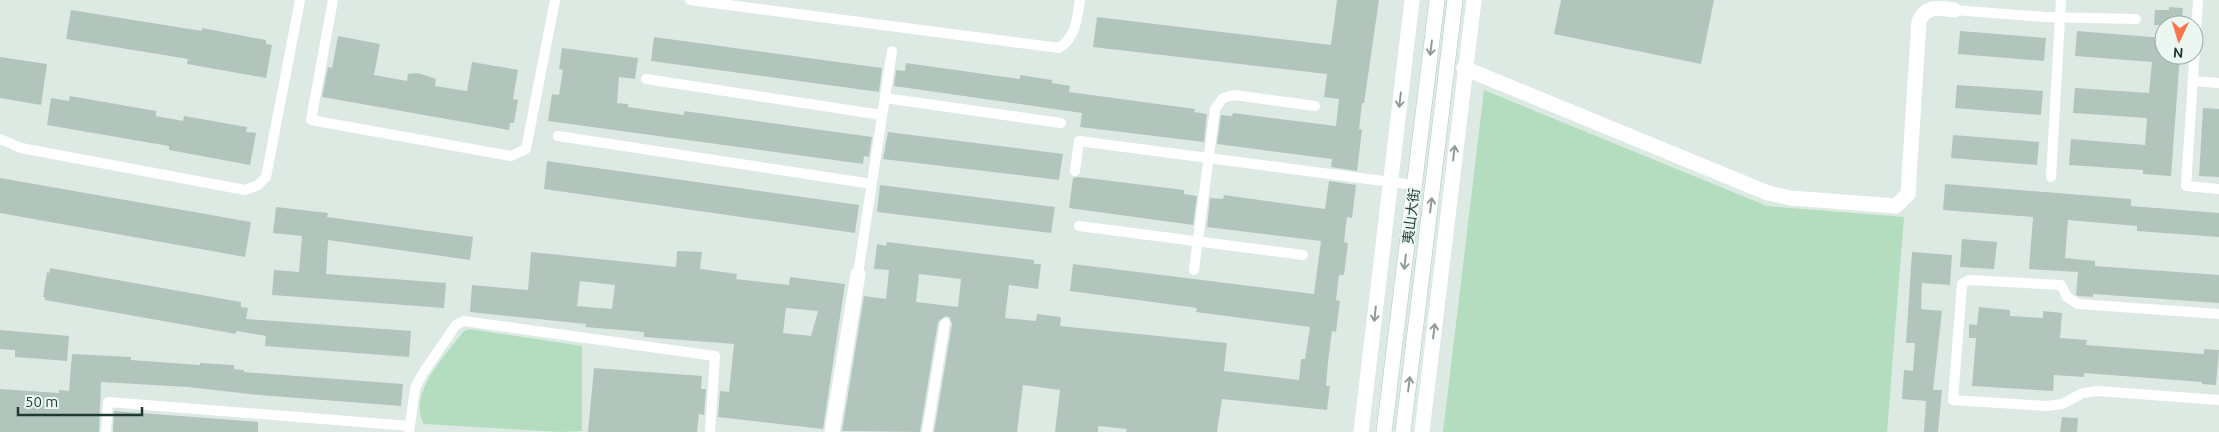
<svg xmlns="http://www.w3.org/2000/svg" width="2219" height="432" font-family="Ubuntu,'Noto Sans SC',sans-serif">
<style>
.green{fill:#b4ddbf}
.building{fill:#b2c5bd;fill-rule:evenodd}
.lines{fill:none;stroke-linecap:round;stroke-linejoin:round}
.secondary-casing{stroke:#b0cac0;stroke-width:16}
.lane{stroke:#fff;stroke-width:10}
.street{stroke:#fff;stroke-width:15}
.secondary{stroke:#fff;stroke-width:15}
.oneway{stroke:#8e9c98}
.labels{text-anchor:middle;stroke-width:4;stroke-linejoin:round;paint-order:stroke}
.street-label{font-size:14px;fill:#1e3a32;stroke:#edf7f2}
</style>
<rect width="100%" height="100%" fill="#ddeae4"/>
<g class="green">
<polygon points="1484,90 1767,206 1904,217 1887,432 1443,432"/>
<path d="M469,329L582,346V431L560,432L424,424C406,395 447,353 464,331Z"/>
</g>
<g class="building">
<polygon points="1337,0 1379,0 1364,103 1362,103 1359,129 1362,130 1357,171 1331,167 1332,159 1217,144 1221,115 1232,116 1233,113 1336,126 1339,99 1324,97 1327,74 1093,47 1097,17 1331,45"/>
<polygon points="1561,0 1714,0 1701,64 1554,34"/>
<polygon points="2169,7 2183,8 2182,25 2154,25 2155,10 2169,10"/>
<polygon points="71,10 202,31 202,28 266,40 266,44 272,45 266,78 187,64 188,59 66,39"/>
<polygon points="1960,31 2046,38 2044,61 1958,54"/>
<polygon points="2077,31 2164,38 2164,55 2180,55 2171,176 2143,174 2143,170 2069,165 2071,139 2145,145 2147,118 2073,113 2075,88 2149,93 2152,62 2075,56"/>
<polygon points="338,36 380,44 374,75 407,81 408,74 418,73 436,79 435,86 467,91 472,62 518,70 513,99 518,100 514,123 510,123 509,130 322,97 328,67 332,68"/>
<polygon points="654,37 882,68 879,92 651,61"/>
<polygon points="562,48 638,58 635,79 619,77 617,103 628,104 628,107 684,115 684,111 872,137 869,157 864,156 863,164 548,121 552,94 559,95 563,70 559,69"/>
<polygon points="0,57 47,64 41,105 0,98"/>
<polygon points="906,63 1020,79 1020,75 1052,80 1052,83 1070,86 1069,92 1195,109 1194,112 1207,114 1204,142 1080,127 1082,113 894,86 896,70 905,71"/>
<polygon points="1957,85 2043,91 2041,115 1955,108"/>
<polygon points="70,96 156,111 156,116 183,121 184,116 247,127 246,132 256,133 250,165 169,150 169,146 47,125 51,98 69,101"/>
<polygon points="2203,108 2219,109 2219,177 2199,176"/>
<polygon points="888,132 1063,154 1059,180 883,159"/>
<polygon points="1953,135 2039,142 2037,165 1951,158"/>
<polygon points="547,161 859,205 855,233 544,189"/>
<polygon points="1079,177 1184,190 1184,194 1197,196 1193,225 1069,208 1073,178"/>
<polygon points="0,178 251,222 245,257 0,213"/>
<path d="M1329,181L1356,185L1352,218L1347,217L1344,242L1348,243L1344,275H1339L1336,300L1340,301L1336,332L1332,331L1328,362L1326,386H1330L1327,410L1222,399L1217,432H1126L1127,429L1098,426V432H1055L1060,390L1023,385L1017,432H934L952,324L950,318L946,316L938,322L920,432L842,431L864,296L886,299L889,270L874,269L877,244L886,246L887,242L1034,260V264H1041L1038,289L1009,285L1005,318L1036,321L1037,314L1061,317L1060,326L1227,343L1224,371L1299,380L1301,359H1305L1310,327L1196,312L1197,308L1070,291L1073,264L1314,294L1321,241L1207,227L1210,198L1223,199L1224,195L1325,209ZM919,274L961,279L958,307L916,302Z"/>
<polygon points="1945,184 2131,199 2131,206 2219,213 2219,237 2137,231 2137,226 2068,220 2065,258 2095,261 2095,266 2219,275 2219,303 2093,294 2093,297 2079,296 2076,295 2078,272 2029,269 2033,217 1943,210"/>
<polygon points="880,185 1055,207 1051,233 877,212"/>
<polygon points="276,207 328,213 327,217 473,237 470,260 328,240 326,274 446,283 444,308 272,295 274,270 299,272 302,236 273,233"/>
<polygon points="1962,239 1997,242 1994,269 1960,267"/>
<path d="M677,251L702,252L700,269L737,274L736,279L789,285L790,277L845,284L823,429L718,417L720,391L729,392L734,344L644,337V332L585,327L586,324L470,312L472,285L528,290L531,252L676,267ZM580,281L615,285L612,309L577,306ZM786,308L818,311L811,336L783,333Z"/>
<polygon points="1912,252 1952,255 1950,285 1922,283 1921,309 1942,311 1933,390 1942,390 1938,432 1924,432 1926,401 1902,399 1904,370 1913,371 1915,343 1906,343"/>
<polygon points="50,268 241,302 241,307 248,308 246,319 411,331 409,357 265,346 266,336 236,331 236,334 45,300 45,297 43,297 47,272 49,273"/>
<polygon points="1979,307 2010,310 2010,316 2043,318 2043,311 2062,313 2060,338 2087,340 2086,345 2204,354 2204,349 2219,350 2216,385 2202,384 2202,382 2084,373 2084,377 2054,375 2053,391 1972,386 1976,338 1969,338 1969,324 1977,325"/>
<polygon points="0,330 69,336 67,361 15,357 15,350 0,349"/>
<polygon points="72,354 131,357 131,360 200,365 200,363 234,365 234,369 244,370 244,372 403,384 401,406 259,395 188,387 101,382 99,432 0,432 0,389 59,393 59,390 69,391"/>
<polygon points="594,368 702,376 701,389 706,389 704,415 699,414 697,432 588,432"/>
<polygon points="114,411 258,422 258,432 113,432"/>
<polygon points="2062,417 2078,418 2077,432 2060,432"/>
</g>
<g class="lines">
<g class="secondary-casing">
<g id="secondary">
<polyline points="1384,432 1437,0"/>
<polyline points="1403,432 1455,0"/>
</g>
</g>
<g class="lane">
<polyline points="333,0 311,120 511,156 526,149 555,0"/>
<path d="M690,0L1059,48C1076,38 1077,18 1080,0"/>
<polyline points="2198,0 2186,186 2219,189"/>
<polyline points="1954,10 2044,17 2136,19"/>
<polyline points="646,79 882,115"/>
<polyline points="2193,81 2219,83"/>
<polyline points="885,98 1061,123"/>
<polyline points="558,136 872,184"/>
<polyline points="0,139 21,148 245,190 258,185 266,177 300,0"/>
<polyline points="1075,171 1079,141 1414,185"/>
<polyline points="2051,177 2061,0"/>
<polyline points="1079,226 1303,255"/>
<polyline points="1194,270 1215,109 1223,98 1234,95 1315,106"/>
<polyline points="858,274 892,51"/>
<polyline points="2219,314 2078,304 2067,297 2061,285 1969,280 1962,284 1953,400 2046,406 2062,404 2083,393 2097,391 2219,400"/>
<polyline points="106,432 108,402 410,426"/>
<polyline points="409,432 415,388 423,373 456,325 464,321 715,356 710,432"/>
<polyline points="927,432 945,323"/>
</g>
<g class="street">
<path d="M1464,68L1768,193L1791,198L1896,206L1908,194L1919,21C1926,5 1939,8 1954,10"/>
<polyline points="832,432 858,274"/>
<polyline points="1361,432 1412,0"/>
<polyline points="1422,432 1474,0"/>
</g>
<use href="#secondary" class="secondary"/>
</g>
<defs><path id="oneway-shaft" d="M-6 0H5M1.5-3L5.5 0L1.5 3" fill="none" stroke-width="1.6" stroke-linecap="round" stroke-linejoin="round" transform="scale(1.25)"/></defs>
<g class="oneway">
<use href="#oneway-shaft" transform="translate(1431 48) rotate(97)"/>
<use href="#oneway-shaft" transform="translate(1400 100) rotate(97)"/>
<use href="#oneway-shaft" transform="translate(1454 153) rotate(-83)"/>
<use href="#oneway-shaft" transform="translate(1431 205) rotate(-83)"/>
<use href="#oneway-shaft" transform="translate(1405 262) rotate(97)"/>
<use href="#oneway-shaft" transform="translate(1375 314) rotate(96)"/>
<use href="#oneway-shaft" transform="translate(1434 331) rotate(-83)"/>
<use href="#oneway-shaft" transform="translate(1409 384) rotate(-83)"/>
</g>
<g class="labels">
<g class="street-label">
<text transform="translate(1411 216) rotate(-83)" y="5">夷山大街</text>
</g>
</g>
<g transform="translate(2179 40) rotate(184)"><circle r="24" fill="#edf7f2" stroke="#9aaba5"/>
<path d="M0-4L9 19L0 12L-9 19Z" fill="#f9754c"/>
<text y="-8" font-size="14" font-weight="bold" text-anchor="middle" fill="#1e3a32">N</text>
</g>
<path d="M18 407v8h124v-8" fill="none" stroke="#1e3a32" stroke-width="2.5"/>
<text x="25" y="407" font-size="15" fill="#1e3a32" stroke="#edf7f2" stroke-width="4" paint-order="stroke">50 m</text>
</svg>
